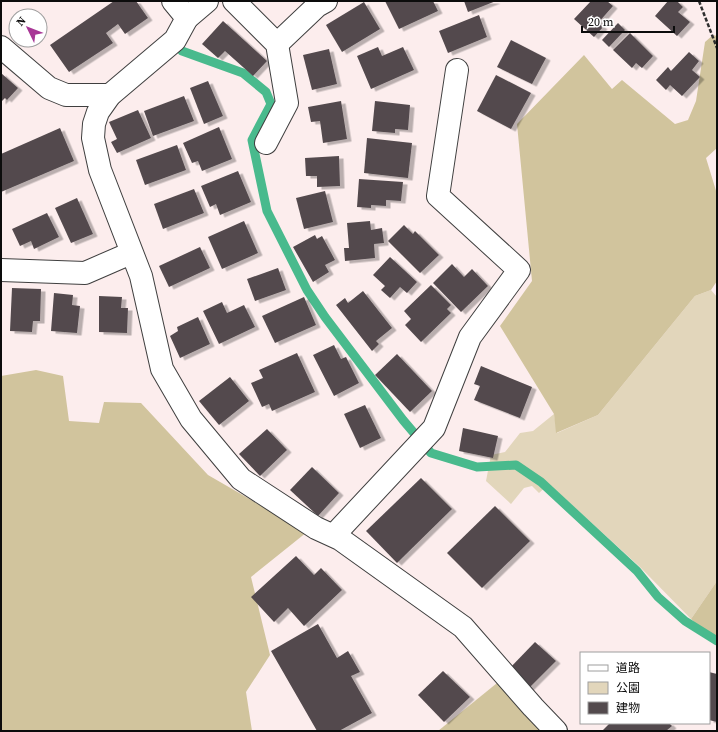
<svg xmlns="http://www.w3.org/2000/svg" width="718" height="732" font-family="'Source Serif 4','Noto Sans JP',serif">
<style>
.green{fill:#e2d6bb}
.forest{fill:#d1c49d}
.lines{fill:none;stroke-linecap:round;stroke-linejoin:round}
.stream{stroke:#49ba8d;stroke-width:9}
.building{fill:#534a4d;filter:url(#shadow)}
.minor-casing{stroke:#3f3f3f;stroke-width:24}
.path{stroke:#2e2e2e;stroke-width:2.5;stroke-dasharray:4 2;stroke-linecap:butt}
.minor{stroke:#fff;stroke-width:22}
</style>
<defs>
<filter id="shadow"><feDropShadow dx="4.5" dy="2.5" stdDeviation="0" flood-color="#0004"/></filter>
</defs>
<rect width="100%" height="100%" fill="#fceded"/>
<polygon class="green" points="711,290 717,297 717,581 691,619 640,567 549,484 539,493 532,486 524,488 511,504 486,481 491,455 505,452 520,433 533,431 554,414 557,433 598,415 695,296"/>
<g class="forest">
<polygon points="713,35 717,36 717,148 706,158 717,194 717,281 711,290 695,296 598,415 556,433 554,414 500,326 532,281 517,124 584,55 612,89 622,80 675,124 688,120 696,101 705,42"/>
<polygon points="36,370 63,376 69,421 99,423 104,402 141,403 208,475 307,532 251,577 270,655 246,692 252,731 1,731 1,376"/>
<polygon points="717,581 717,642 691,619"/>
<polygon points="502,679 553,731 438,731"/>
</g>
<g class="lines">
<polyline class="stream" points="182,51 243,73 266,92 271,104 252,140 267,211 307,290 325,317 403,420 431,453 477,467 516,465 541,482 637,571 658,597 685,621 717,641"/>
</g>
<g class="building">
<polygon points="114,1 136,1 148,18 125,34 118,24 106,33 113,43 69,72 50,45"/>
<polygon points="385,1 433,1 438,11 399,29"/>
<polygon points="464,1 496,1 468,12"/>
<polygon points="591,1 607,1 613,6 598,23 603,27 594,37 574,19"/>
<polygon points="668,1 677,1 683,7 678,12 690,22 677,36 655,16"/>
<polygon points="364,2 380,29 342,52 326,25"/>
<polygon points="479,15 487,37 448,53 439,31"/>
<polygon points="223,21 267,61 253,76 225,51 218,58 202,44"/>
<polygon points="618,23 625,30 609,47 602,40"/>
<polygon points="630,33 653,56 642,68 636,63 632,68 613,50"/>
<polygon points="511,40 546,58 532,84 497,67"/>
<polygon points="378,47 382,56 403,47 414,70 371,89 357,56"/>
<polygon points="329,49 337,84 312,90 303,55"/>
<polygon points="689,52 699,61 692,70 700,77 682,96 670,85 666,90 656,80 668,67 671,71"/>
<polygon points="1,73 18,88 7,100 5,98 1,102"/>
<polygon points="496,75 531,93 511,129 477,111"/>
<polygon points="208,81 223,116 204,124 190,88"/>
<polygon points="184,96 194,121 153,136 144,111"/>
<polygon points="341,101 347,139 323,143 320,121 311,122 308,107"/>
<polygon points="375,101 410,105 408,130 395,129 395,133 372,131"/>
<polygon points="138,110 151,138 117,153 111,142 117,139 109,122"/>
<polygon points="219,127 232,159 202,171 198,161 192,163 183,143"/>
<polygon points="60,128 74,161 1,192 1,154"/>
<polygon points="367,138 412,143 408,178 364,173"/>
<polygon points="177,145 186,170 145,185 136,160"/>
<polygon points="339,156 340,186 317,187 317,176 306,176 305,158"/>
<polygon points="238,171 251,202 220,215 216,204 210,207 201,186"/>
<polygon points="359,179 403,182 401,201 386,200 386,206 371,205 371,208 357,207"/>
<polygon points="194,189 204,213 163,229 154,204"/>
<polygon points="325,191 333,222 304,229 296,198"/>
<polygon points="77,198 93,234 71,243 55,208"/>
<polygon points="47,213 59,237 34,249 31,241 20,246 12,229"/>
<polygon points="244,221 258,253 222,269 208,237"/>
<polygon points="370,221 371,230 382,228 384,243 374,244 375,258 345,261 344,248 349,248 347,223"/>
<polygon points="404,225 413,234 415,231 439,255 420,273 388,241"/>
<polygon points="315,235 317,239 322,236 335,260 325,265 329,272 313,282 293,247"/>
<polygon points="200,247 210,268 169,287 159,266"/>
<polygon points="390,257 417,282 407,293 400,287 390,298 381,290 385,286 373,275"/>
<polygon points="452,264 464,277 472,269 488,286 461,312 433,283"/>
<polygon points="278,268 286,290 255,301 247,279"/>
<polygon points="431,285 451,305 447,309 451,313 421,342 405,325 411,319 404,311"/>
<polygon points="12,288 41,289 40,321 33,321 32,332 10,331"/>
<polygon points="363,291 392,328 376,341 379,344 372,351 336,305 345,298 348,303"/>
<polygon points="54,293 73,295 72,305 80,306 77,333 51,331"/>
<polygon points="99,296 122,297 121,308 128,308 127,333 99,332"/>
<polygon points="304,297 316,325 275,343 262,316"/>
<polygon points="222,302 227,313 244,305 255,327 219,344 203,311"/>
<polygon points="198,317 210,344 180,358 170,336 178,331 177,327"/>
<polygon points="334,345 341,359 346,357 359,383 334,396 313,355"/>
<polygon points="297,353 315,392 272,411 269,404 262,407 251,383 263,378 259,370"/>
<polygon points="397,354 432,391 410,412 375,375"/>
<polygon points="481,366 532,387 520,418 474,400 480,386 474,384"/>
<polygon points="230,377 249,401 219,425 199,401"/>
<polygon points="365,405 381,438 360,448 344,414"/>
<polygon points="463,428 498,436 493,458 459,451"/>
<polygon points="267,429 287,450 260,476 239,454"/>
<polygon points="312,467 339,493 318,516 290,490"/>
<polygon points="421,478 452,509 397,563 366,531"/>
<polygon points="495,506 530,541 482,588 447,553"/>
<polygon points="296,556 314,575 321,568 342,590 304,626 288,608 274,622 251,597"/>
<polygon points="318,624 337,658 348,651 360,672 351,676 372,713 339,731 317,731 271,651"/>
<polygon points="535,642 556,661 527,690 507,671"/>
<polygon points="443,671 470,697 444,722 418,695"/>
<polygon points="709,672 717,674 717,722 709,720"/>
<polygon points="610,723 669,723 672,726 666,731 602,731"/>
</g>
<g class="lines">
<g class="minor-casing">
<g id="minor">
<polyline points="173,1 187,18 175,40 110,95 98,112 94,124 93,138 100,170 141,276 162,369 191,419 241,479 316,528 340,539 463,627 533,707 556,731"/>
<polyline points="234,1 277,44 287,103 266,143"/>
<polyline points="187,18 207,1"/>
<polyline points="277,44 317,6 326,1"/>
<polyline points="1,47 49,88 66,95 110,95"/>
<polyline points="1,270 85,273 131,253"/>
<polyline points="334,535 434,428 470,337 519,270 438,196 457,70"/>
</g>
</g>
<polyline class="path" points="699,1 717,48"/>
<use href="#minor" class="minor"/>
</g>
<rect width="718" height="732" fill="none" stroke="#0c0c0c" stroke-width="4"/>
<rect x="580" y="652" width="130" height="72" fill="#ffffff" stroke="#9e9e9e"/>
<rect x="588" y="665" width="20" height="6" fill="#ffffff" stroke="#9e9e9e"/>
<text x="616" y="672" font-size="12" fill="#0c0c0c">道路</text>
<rect x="588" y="682" width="20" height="12" fill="#e2d6bb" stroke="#9e9e9e"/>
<text x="616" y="692" font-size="12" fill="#0c0c0c">公園</text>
<rect x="588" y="702" width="20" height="12" fill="#534a4d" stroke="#9e9e9e"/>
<text x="616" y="712" font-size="12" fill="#0c0c0c">建物</text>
<g transform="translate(28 28) rotate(313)"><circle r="19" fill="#ffffff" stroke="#9e9e9e"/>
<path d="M0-3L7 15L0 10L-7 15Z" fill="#a83796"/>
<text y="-6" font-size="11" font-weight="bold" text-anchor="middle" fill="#0c0c0c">N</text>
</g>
<path d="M582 26v6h92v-6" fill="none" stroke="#0c0c0c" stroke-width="2"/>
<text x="588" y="26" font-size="12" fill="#0c0c0c" stroke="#ffffff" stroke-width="3" paint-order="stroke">20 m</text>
</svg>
